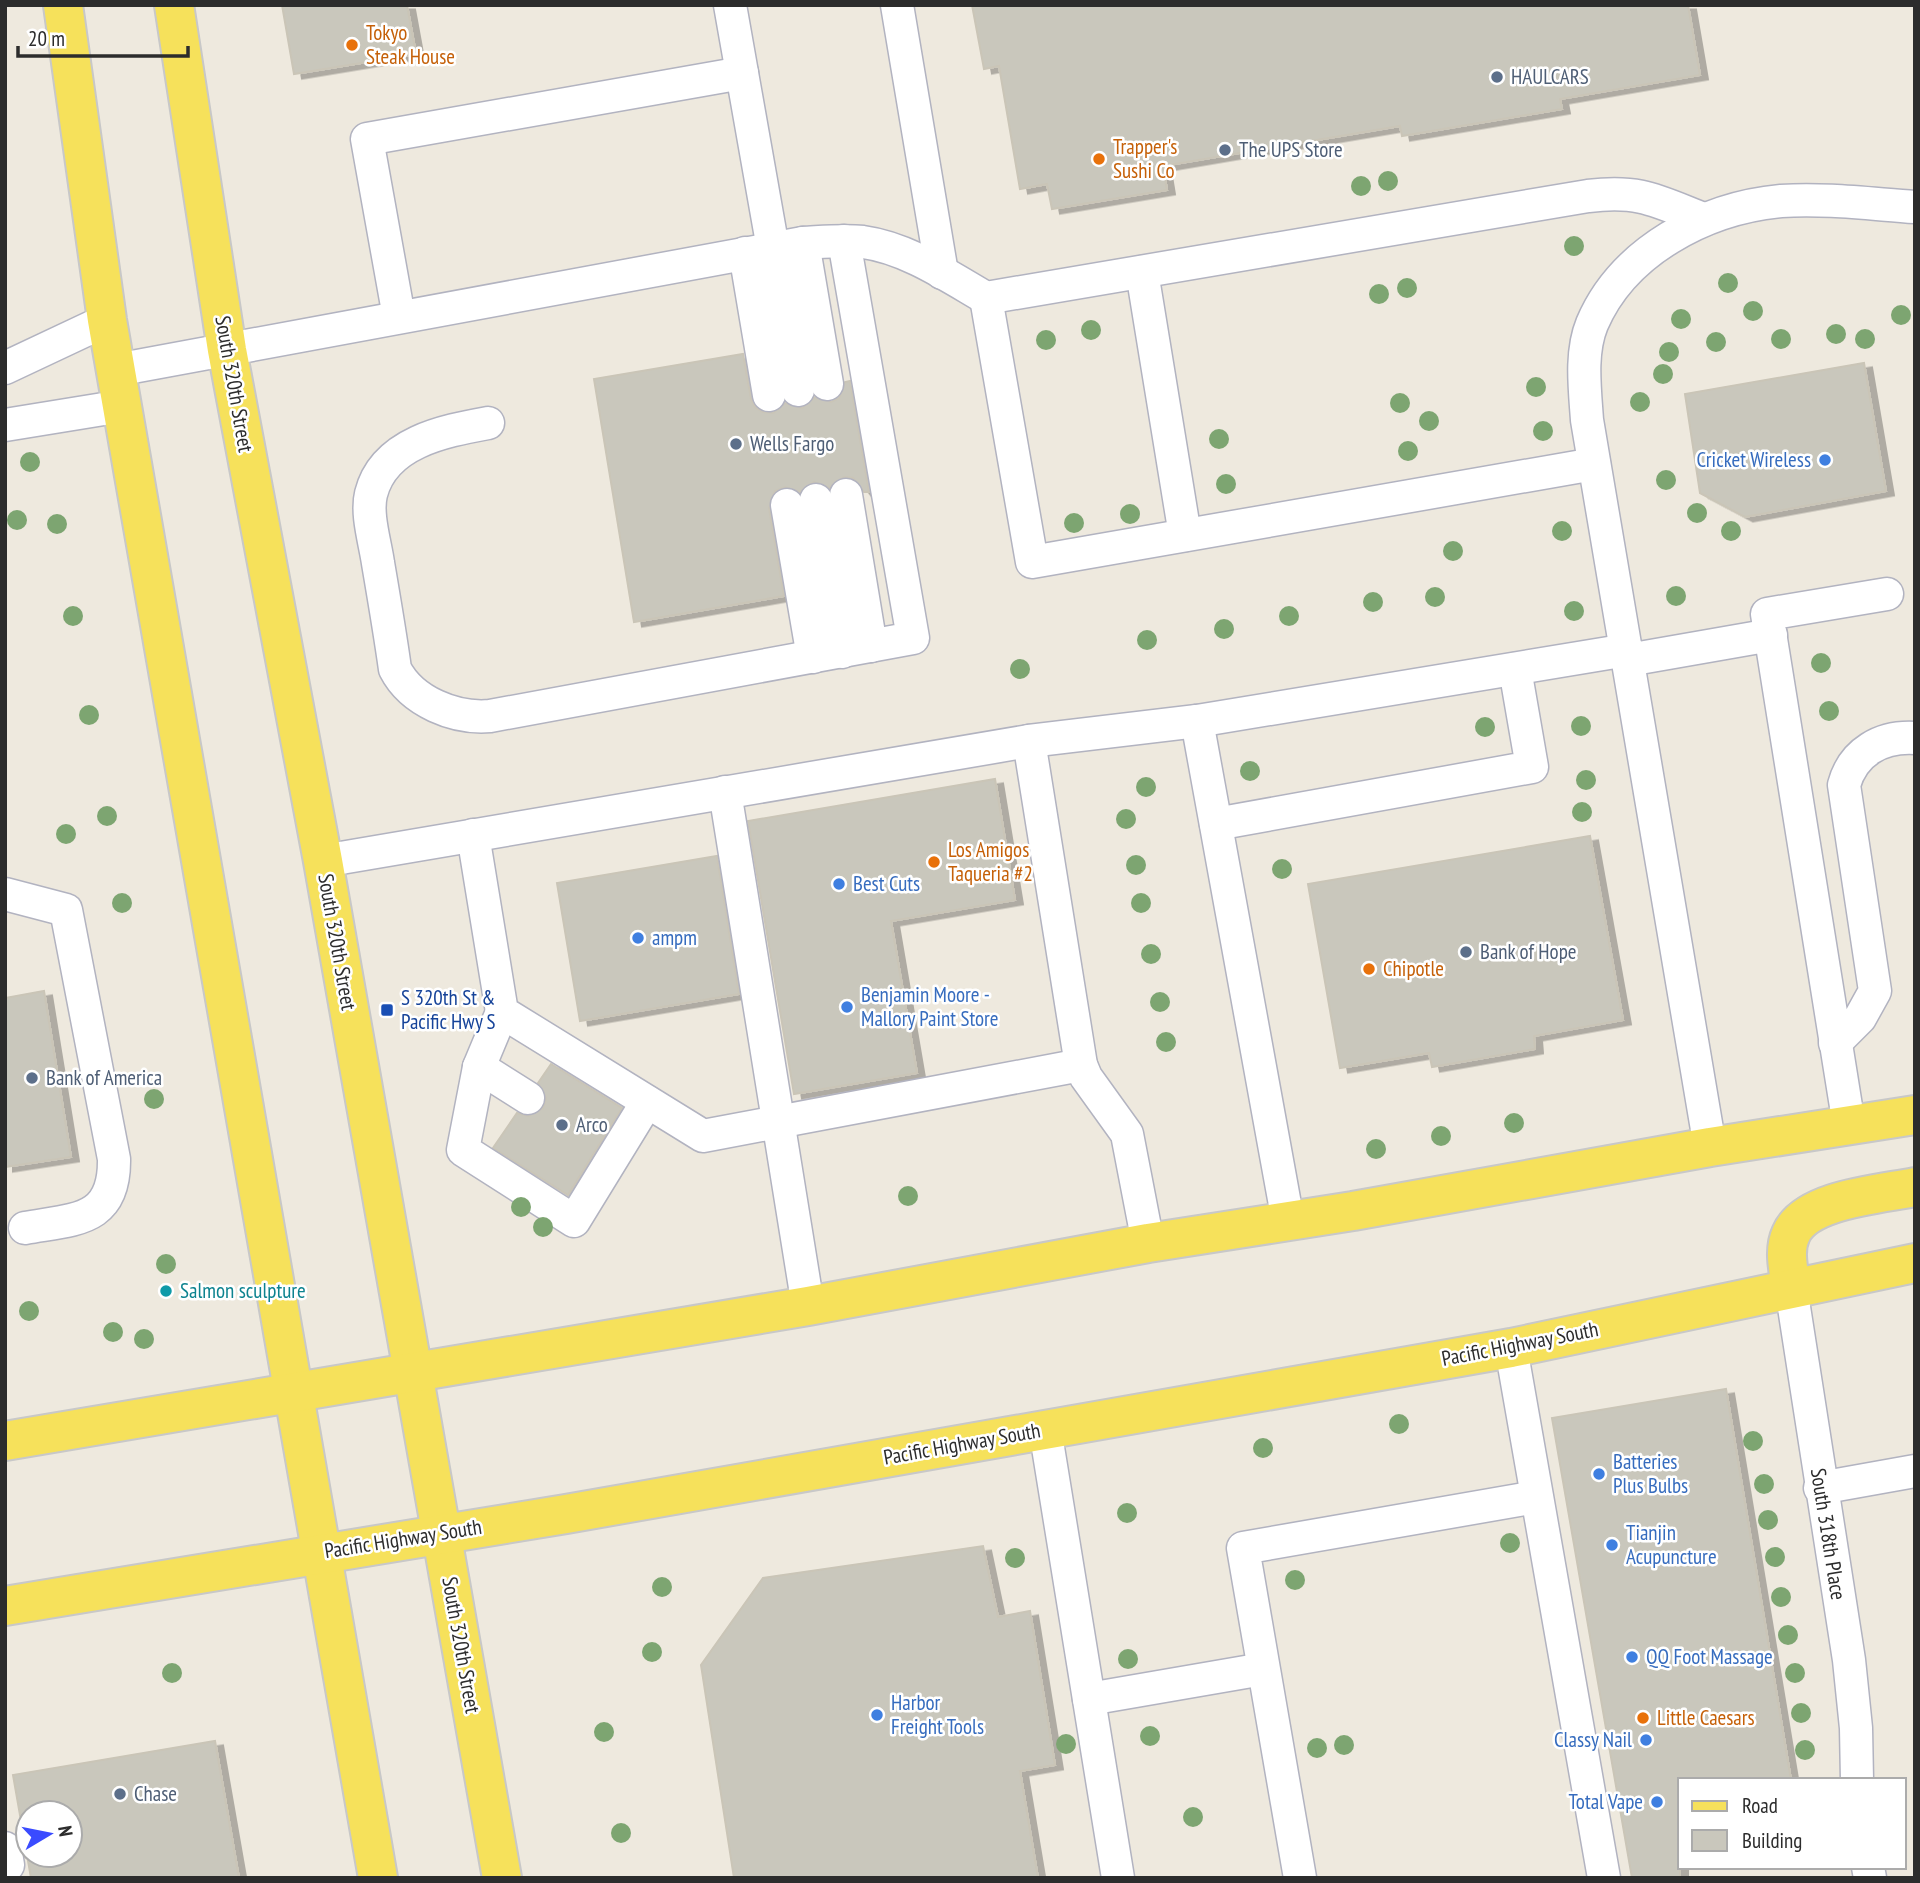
<svg xmlns="http://www.w3.org/2000/svg" width="1920" height="1883" font-family="'PT Sans Narrow',sans-serif">
<style>
.building{fill:#c9c7bc;stroke:#cac5b7;stroke-width:2;fill-rule:evenodd;filter:url(#shadow)}
.lines{fill:none;stroke-linecap:round;stroke-linejoin:round}
.lane-casing{stroke:#b2b3c0;stroke-width:35}
.primary-casing{stroke:#c8c8c8;stroke-width:42}
.lane{stroke:#fff;stroke-width:32}
.primary{stroke:#f6e15b;stroke-width:38}
.tree{fill:#7da571}
.food-dot{fill:#e8710a;stroke:#fff;stroke-width:2.5}
.service-dot{fill:#5c6f8a;stroke:#fff;stroke-width:2.5}
.shop-dot{fill:#3f7fe0;stroke:#fff;stroke-width:2.5}
.transit-dot{fill:#1a4fb4;stroke:#fff;stroke-width:2.5}
.culture-dot{fill:#0f9aa8;stroke:#fff;stroke-width:2.5}
.labels{text-anchor:middle;stroke-width:5;stroke-linejoin:round;paint-order:stroke}
.food-label{font-size:21px;fill:#c56008;stroke:#fff;text-anchor:start}
.service-label{font-size:21px;fill:#4e5e75;stroke:#fff;text-anchor:start}
.street-label{font-size:21px;fill:#2c2c2c;stroke:#fff}
.shop-label{font-size:21px;fill:#366cbe;stroke:#fff;text-anchor:start}
.transit-label{font-size:21px;fill:#164399;stroke:#fff;text-anchor:start}
.culture-label{font-size:21px;fill:#0d838f;stroke:#fff;text-anchor:start}
</style>
<defs>
<filter id="shadow"><feDropShadow dx="8" dy="4.5" stdDeviation="0" flood-color="#0004"/></filter>
</defs>
<rect width="100%" height="100%" fill="#eee9de"/>
<g class="building">
<polygon points="282,5 407,5 416,54 294,74"/>
<polygon points="972,5 1688,5 1700,75 1560,99 1562,109 1402,136 1400,126 1163,166 1167,190 1052,209 1047,184 1020,189 999,66 984,69"/>
<polygon points="743,354 751,399 755,407 763,412 773,413 785,403 802,408 815,397 831,402 839,398 845,382 850,381 869,492 864,492 853,478 844,477 829,488 814,482 800,492 785,487 775,491 769,508 784,596 634,622 594,379"/>
<polygon points="1864,363 1886,491 1745,517 1700,493 1685,394"/>
<polygon points="995,779 1015,900 891,921 917,1073 794,1094 748,821"/>
<polygon points="1590,836 1623,1020 1534,1036 1535,1049 1432,1067 1429,1053 1340,1068 1308,884"/>
<polygon points="717,856 739,994 580,1021 557,883"/>
<polygon points="44,991 71,1157 5,1167 5,998"/>
<polygon points="551,1064 622,1108 568,1195 493,1148 517,1113 528,1116 543,1108 546,1098 538,1083"/>
<polygon points="1726,1389 1791,1780 1680,1780 1680,1878 1632,1878 1552,1418"/>
<polygon points="983,1546 998,1617 1030,1611 1055,1765 1020,1771 1038,1878 734,1878 701,1665 763,1578"/>
<path d="M215,1741L239,1878H31L13,1775ZM28,1813H70V1855H28Z"/>
</g>
<g class="lines">
<g class="lane-casing">
<g id="lane">
<polyline points="730,5 798,390"/>
<polyline points="897,5 942,273"/>
<polyline points="803,243 827,384"/>
<polyline points="745,253 769,395"/>
<polyline points="1142,272 1185,535"/>
<polyline points="986,298 1032,562 1594,464"/>
<polyline points="399,317 367,139 742,73"/>
<polyline points="5,368 107,320"/>
<path d="M116,370L803,243C823,242 843,240 863,242C907,248 948,276 986,298L1588,196C1640,190 1655,200 1703,219"/>
<path d="M488,423C445,431 384,442 371,494C366,514 375,542 378,563C384,598 390,633 395,669C412,702 455,719 490,716L913,638L844,241"/>
<polyline points="5,425 122,406"/>
<polyline points="846,495 871,646"/>
<polyline points="816,500 842,652"/>
<polyline points="787,505 813,657"/>
<polyline points="1628,660 1771,635"/>
<polyline points="1197,721 1288,1221"/>
<polyline points="1029,741 1081,1065 1086,1077 1127,1134 1148,1243"/>
<polyline points="725,792 808,1306"/>
<polyline points="1216,824 1532,767 1515,669"/>
<polyline points="473,835 502,1012 703,1136 1081,1065"/>
<polyline points="323,861 1029,741 1197,721 1627,650"/>
<path d="M5,894L66,910L114,1159C115,1222 75,1219 25,1228"/>
<polyline points="502,1012 479,1067 463,1150 574,1221 647,1102"/>
<path d="M1835,1043L1860,1018L1875,991L1844,785C1853,752 1881,736 1915,738"/>
<polyline points="479,1067 528,1098"/>
<polyline points="1849,1125 1767,614 1887,594"/>
<path d="M1710,1147L1587,420C1585,390 1580,353 1592,324C1623,251 1705,208 1781,201C1825,198 1871,204 1915,207"/>
<polyline points="1791,1288 1849,1660 1856,1728 1857,1780"/>
<polyline points="1511,1348 1604,1878"/>
<polyline points="1045,1429 1118,1878"/>
<polyline points="1820,1488 1915,1471"/>
<polyline points="1089,1699 1263,1669"/>
<polyline points="5,1848 8,1865"/>
<polyline points="1868,1867 1870,1878"/>
<polyline points="1300,1878 1243,1548 1536,1497"/>
</g>
</g>
<g class="primary-casing">
<g id="primary">
<polyline points="63,5 107,320 378,1878"/>
<polyline points="174,5 227,350 323,861 502,1878"/>
<path d="M1791,1288C1789,1271 1783,1251 1791,1234C1806,1199 1881,1194 1915,1187"/>
<polyline points="5,1441 808,1306 1148,1243 1353,1211 1710,1147 1915,1115"/>
<polyline points="5,1606 566,1514 1511,1348 1915,1263"/>
</g>
</g>
<use href="#lane" class="lane"/>
<use href="#primary" class="primary"/>
</g>
<g class="tree">
<circle cx="1388" cy="181" r="10"/>
<circle cx="1361" cy="186" r="10"/>
<circle cx="1574" cy="246" r="10"/>
<circle cx="1728" cy="283" r="10"/>
<circle cx="1407" cy="288" r="10"/>
<circle cx="1379" cy="294" r="10"/>
<circle cx="1753" cy="311" r="10"/>
<circle cx="1901" cy="315" r="10"/>
<circle cx="1681" cy="319" r="10"/>
<circle cx="1091" cy="330" r="10"/>
<circle cx="1836" cy="334" r="10"/>
<circle cx="1781" cy="339" r="10"/>
<circle cx="1865" cy="339" r="10"/>
<circle cx="1046" cy="340" r="10"/>
<circle cx="1716" cy="342" r="10"/>
<circle cx="1669" cy="352" r="10"/>
<circle cx="1663" cy="374" r="10"/>
<circle cx="1536" cy="387" r="10"/>
<circle cx="1640" cy="402" r="10"/>
<circle cx="1400" cy="403" r="10"/>
<circle cx="1429" cy="421" r="10"/>
<circle cx="1543" cy="431" r="10"/>
<circle cx="1219" cy="439" r="10"/>
<circle cx="1408" cy="451" r="10"/>
<circle cx="30" cy="462" r="10"/>
<circle cx="1666" cy="480" r="10"/>
<circle cx="1226" cy="484" r="10"/>
<circle cx="1697" cy="513" r="10"/>
<circle cx="1130" cy="514" r="10"/>
<circle cx="17" cy="520" r="10"/>
<circle cx="1074" cy="523" r="10"/>
<circle cx="57" cy="524" r="10"/>
<circle cx="1562" cy="531" r="10"/>
<circle cx="1731" cy="531" r="10"/>
<circle cx="1453" cy="551" r="10"/>
<circle cx="1676" cy="596" r="10"/>
<circle cx="1435" cy="597" r="10"/>
<circle cx="1373" cy="602" r="10"/>
<circle cx="1574" cy="611" r="10"/>
<circle cx="73" cy="616" r="10"/>
<circle cx="1289" cy="616" r="10"/>
<circle cx="1224" cy="629" r="10"/>
<circle cx="1147" cy="640" r="10"/>
<circle cx="1821" cy="663" r="10"/>
<circle cx="1020" cy="669" r="10"/>
<circle cx="1829" cy="711" r="10"/>
<circle cx="89" cy="715" r="10"/>
<circle cx="1581" cy="726" r="10"/>
<circle cx="1485" cy="727" r="10"/>
<circle cx="1250" cy="771" r="10"/>
<circle cx="1586" cy="780" r="10"/>
<circle cx="1146" cy="787" r="10"/>
<circle cx="1582" cy="812" r="10"/>
<circle cx="107" cy="816" r="10"/>
<circle cx="1126" cy="819" r="10"/>
<circle cx="66" cy="834" r="10"/>
<circle cx="1136" cy="865" r="10"/>
<circle cx="1282" cy="869" r="10"/>
<circle cx="122" cy="903" r="10"/>
<circle cx="1141" cy="903" r="10"/>
<circle cx="1151" cy="954" r="10"/>
<circle cx="1160" cy="1002" r="10"/>
<circle cx="1166" cy="1042" r="10"/>
<circle cx="154" cy="1099" r="10"/>
<circle cx="1514" cy="1123" r="10"/>
<circle cx="1441" cy="1136" r="10"/>
<circle cx="1376" cy="1149" r="10"/>
<circle cx="908" cy="1196" r="10"/>
<circle cx="521" cy="1207" r="10"/>
<circle cx="543" cy="1227" r="10"/>
<circle cx="166" cy="1264" r="10"/>
<circle cx="29" cy="1311" r="10"/>
<circle cx="113" cy="1332" r="10"/>
<circle cx="144" cy="1339" r="10"/>
<circle cx="1399" cy="1424" r="10"/>
<circle cx="1753" cy="1441" r="10"/>
<circle cx="1263" cy="1448" r="10"/>
<circle cx="1764" cy="1484" r="10"/>
<circle cx="1127" cy="1513" r="10"/>
<circle cx="1768" cy="1520" r="10"/>
<circle cx="1510" cy="1543" r="10"/>
<circle cx="1775" cy="1557" r="10"/>
<circle cx="1015" cy="1558" r="10"/>
<circle cx="1295" cy="1580" r="10"/>
<circle cx="662" cy="1587" r="10"/>
<circle cx="1781" cy="1597" r="10"/>
<circle cx="1788" cy="1635" r="10"/>
<circle cx="652" cy="1652" r="10"/>
<circle cx="1128" cy="1659" r="10"/>
<circle cx="172" cy="1673" r="10"/>
<circle cx="1795" cy="1673" r="10"/>
<circle cx="1801" cy="1713" r="10"/>
<circle cx="604" cy="1732" r="10"/>
<circle cx="1150" cy="1736" r="10"/>
<circle cx="1066" cy="1744" r="10"/>
<circle cx="1344" cy="1745" r="10"/>
<circle cx="1317" cy="1748" r="10"/>
<circle cx="1805" cy="1750" r="10"/>
<circle cx="1193" cy="1817" r="10"/>
<circle cx="621" cy="1833" r="10"/>
</g>
<g class="food-dot">
<circle cx="352" cy="45" r="7"/>
<circle cx="1099" cy="159" r="7"/>
<circle cx="934" cy="862" r="7"/>
<circle cx="1369" cy="969" r="7"/>
<circle cx="1643" cy="1718" r="7"/>
</g>
<g class="service-dot">
<circle cx="1497" cy="77" r="7"/>
<circle cx="1225" cy="150" r="7"/>
<circle cx="736" cy="444" r="7"/>
<circle cx="1466" cy="952" r="7"/>
<circle cx="32" cy="1078" r="7"/>
<circle cx="562" cy="1125" r="7"/>
<circle cx="120" cy="1794" r="7"/>
</g>
<g class="shop-dot">
<circle cx="1825" cy="460" r="7"/>
<circle cx="839" cy="884" r="7"/>
<circle cx="638" cy="938" r="7"/>
<circle cx="847" cy="1007" r="7"/>
<circle cx="1599" cy="1474" r="7"/>
<circle cx="1612" cy="1545" r="7"/>
<circle cx="1632" cy="1657" r="7"/>
<circle cx="877" cy="1715" r="7"/>
<circle cx="1646" cy="1740" r="7"/>
<circle cx="1657" cy="1802" r="7"/>
</g>
<rect class="transit-dot" x="380" y="1003" width="14" height="14" rx="3.5"/>
<circle class="culture-dot" cx="166" cy="1291" r="7"/>
<g class="labels">
<g class="food-label">
<text x="366" y="40">Tokyo<tspan x="366" dy="24">Steak House</tspan></text>
<text x="1113" y="154">Trapper's<tspan x="1113" dy="24">Sushi Co</tspan></text>
<text x="948" y="857">Los Amigos<tspan x="948" dy="24">Taqueria #2</tspan></text>
<text x="1383" y="976">Chipotle</text>
<text x="1657" y="1725">Little Caesars</text>
</g>
<g class="service-label">
<text x="1511" y="84">HAULCARS</text>
<text x="1239" y="157">The UPS Store</text>
<text x="750" y="451">Wells Fargo</text>
<text x="1480" y="959">Bank of Hope</text>
<text x="46" y="1085">Bank of America</text>
<text x="576" y="1132">Arco</text>
<text x="134" y="1801">Chase</text>
</g>
<g class="street-label">
<text transform="translate(234 384) rotate(80)" y="7">South 320th Street</text>
<text transform="translate(337 942) rotate(80)" y="7">South 320th Street</text>
<text transform="translate(1520 1344) rotate(-11)" y="7">Pacific Highway South</text>
<text transform="translate(962 1444) rotate(-10)" y="7">Pacific Highway South</text>
<text transform="translate(1828 1534) rotate(81)" y="7">South 318th Place</text>
<text transform="translate(403 1539) rotate(-9)" y="7">Pacific Highway South</text>
<text transform="translate(461 1645) rotate(80)" y="7">South 320th Street</text>
</g>
<g class="shop-label">
<text x="1811" y="467" text-anchor="end">Cricket Wireless</text>
<text x="853" y="891">Best Cuts</text>
<text x="652" y="945">ampm</text>
<text x="861" y="1002">Benjamin Moore -<tspan x="861" dy="24">Mallory Paint Store</tspan></text>
<text x="1613" y="1469">Batteries<tspan x="1613" dy="24">Plus Bulbs</tspan></text>
<text x="1626" y="1540">Tianjin<tspan x="1626" dy="24">Acupuncture</tspan></text>
<text x="1646" y="1664">QQ Foot Massage</text>
<text x="891" y="1710">Harbor<tspan x="891" dy="24">Freight Tools</tspan></text>
<text x="1632" y="1747" text-anchor="end">Classy Nail</text>
<text x="1643" y="1809" text-anchor="end">Total Vape</text>
</g>
<g class="transit-label">
<text x="401" y="1005">S 320th St &amp;<tspan x="401" dy="24">Pacific Hwy S</tspan></text>
</g>
<g class="culture-label">
<text x="180" y="1298">Salmon sculpture</text>
</g>
</g>
<rect width="1920" height="1883" fill="none" stroke="#2c2c2c" stroke-width="14"/>
<rect x="1678" y="1778" width="228" height="91" fill="#ffffff" stroke="#ababab" stroke-width="2"/>
<rect x="1692" y="1801" width="35" height="10" fill="#f6e15b" stroke="#ababab" stroke-width="2"/>
<text x="1742" y="1813" font-size="21" fill="#2c2c2c">Road</text>
<rect x="1692" y="1830" width="35" height="21" fill="#c9c7bc" stroke="#ababab" stroke-width="2"/>
<text x="1742" y="1848" font-size="21" fill="#2c2c2c">Building</text>
<g transform="translate(49 1834) rotate(80)"><circle r="33" fill="#ffffff" stroke="#ababab" stroke-width="2"/>
<path d="M0-5L12 26L0 18L-12 26Z" fill="#3a4bff"/>
<text y="-10" font-size="19" font-weight="bold" text-anchor="middle" fill="#2c2c2c">N</text>
</g>
<path d="M18 46v10h170v-10" fill="none" stroke="#2c2c2c" stroke-width="3.5"/>
<text x="28" y="46" font-size="21" fill="#2c2c2c" stroke="#ffffff" stroke-width="5" paint-order="stroke">20 m</text>
</svg>
